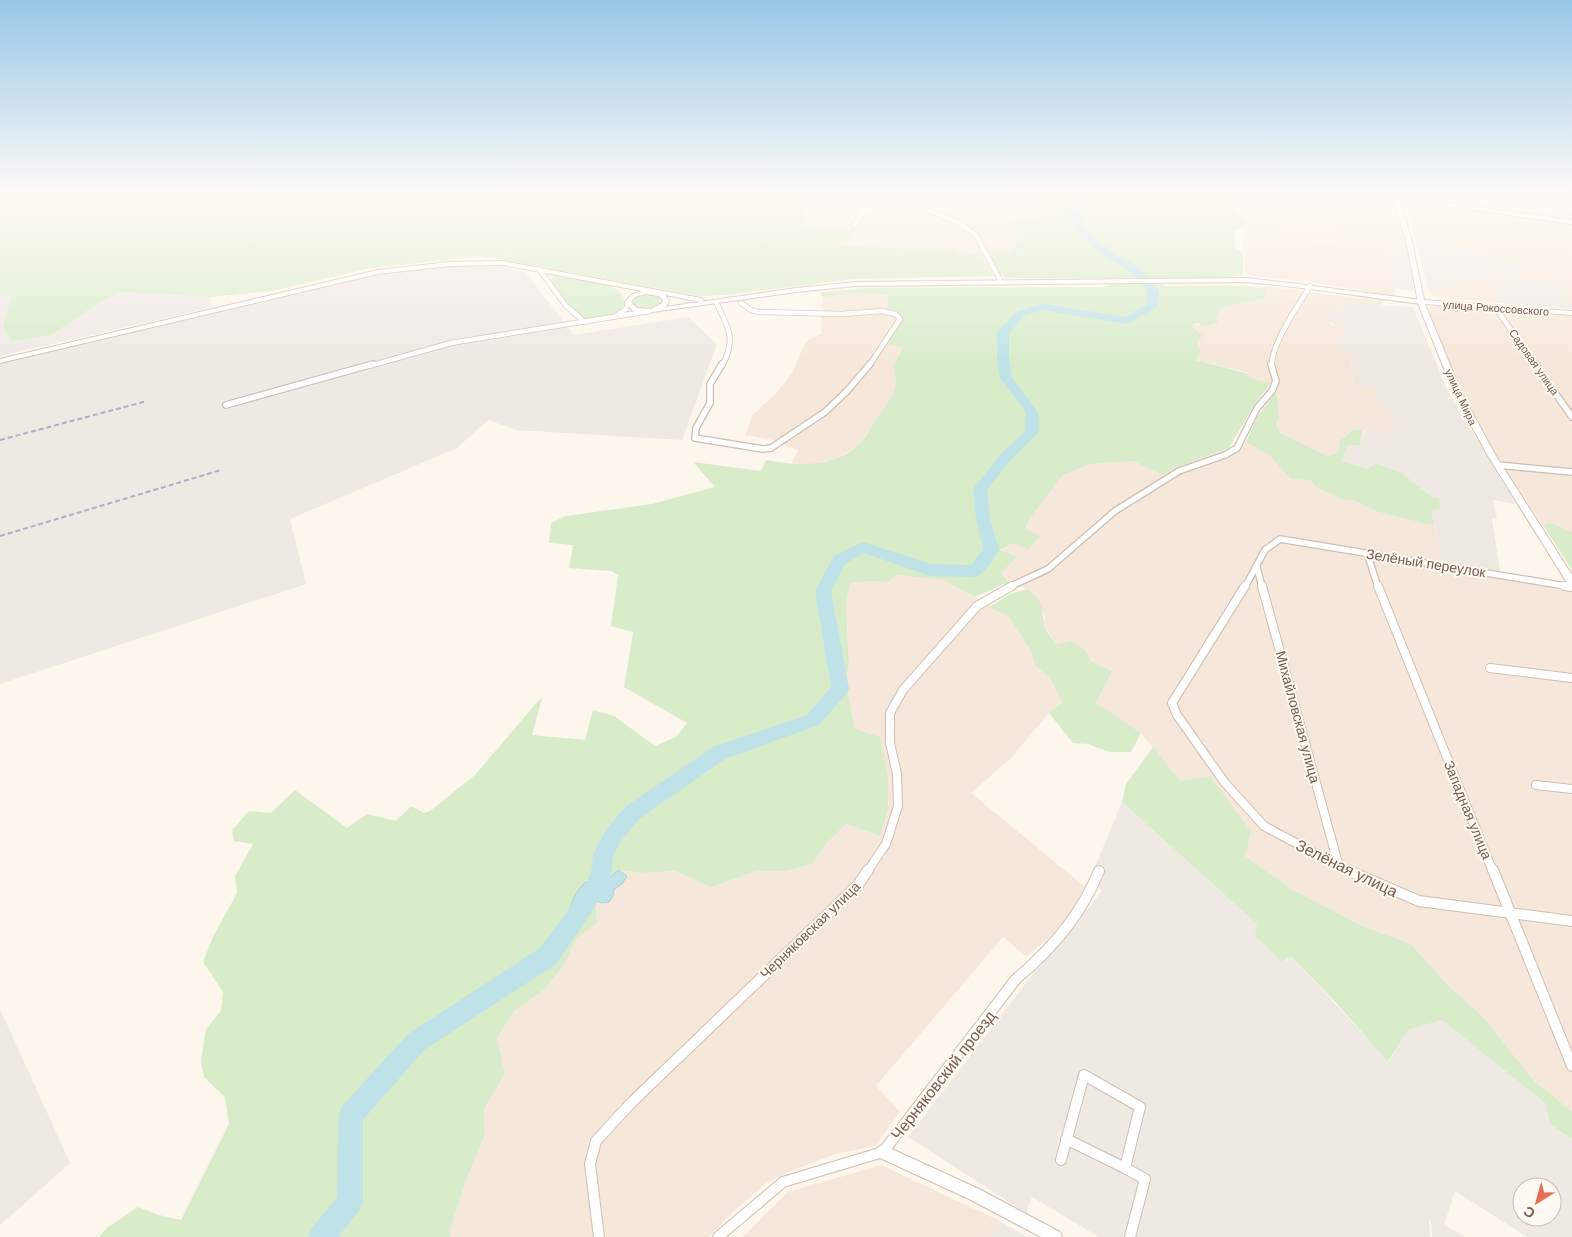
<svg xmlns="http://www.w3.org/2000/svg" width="1572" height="1237" font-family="'DM Sans',sans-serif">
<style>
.residential{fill:#f5e8da}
.commercial{fill:#fde8e0}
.industrial{fill:#efe9e4;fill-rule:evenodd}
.green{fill:#d8ecc9}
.water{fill:#bfe3e8;stroke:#a5d3da}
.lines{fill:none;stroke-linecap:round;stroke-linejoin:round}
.river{fill:#bfe3e8;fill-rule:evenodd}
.minor-far3-casing{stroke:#d1beb0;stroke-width:6}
.minor-far2-casing{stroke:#d1beb0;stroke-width:8}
.minor-far1-casing{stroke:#d1beb0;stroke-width:10}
.minor-casing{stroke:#d1beb0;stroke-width:12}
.tertiary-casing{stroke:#d1beb0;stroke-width:2}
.secondary-casing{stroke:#d6c0b0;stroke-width:2}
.minor-far3{stroke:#fff;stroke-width:4.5}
.minor-far2{stroke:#fff;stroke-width:5.5}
.minor-far1{stroke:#fff;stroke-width:8}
.minor{stroke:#fff;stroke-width:10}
.tertiary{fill:#fff;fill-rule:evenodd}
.secondary{fill:#fff;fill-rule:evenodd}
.rail{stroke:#b9a8c9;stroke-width:2;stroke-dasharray:5 3;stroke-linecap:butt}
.labels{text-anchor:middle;stroke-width:4;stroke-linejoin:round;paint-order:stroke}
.far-street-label{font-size:11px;fill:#7a5c4d;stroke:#fffaf3}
.street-label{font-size:14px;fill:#7a5c4d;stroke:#fffaf3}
.near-street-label{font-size:16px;fill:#7a5c4d;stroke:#fffaf3}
</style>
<rect width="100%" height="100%" fill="#fdf6ec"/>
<g class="residential">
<polygon points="836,193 1019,193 1035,195 1036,205 1026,204 1040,214 1032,221 1020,227 1021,237 1011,252 986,248 974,254 964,255 953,249 935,250 837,245 855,231 805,227 803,197"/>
<polygon points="1227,193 1391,193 1405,246 1387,244 1395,296 1310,282 1245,275 1245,256 1242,244 1246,221 1233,209"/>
<polygon points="1400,193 1485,193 1492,210 1401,197"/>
<polygon points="1405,201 1572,224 1572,309 1434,297 1429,291 1453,284 1525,273 1498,260 1461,247 1414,236"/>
<polygon points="1263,286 1382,301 1382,307 1339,306 1333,310 1330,324 1342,328 1346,337 1336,337 1351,358 1353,385 1375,388 1380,402 1397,431 1398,438 1365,429 1363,431 1353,429 1347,436 1338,441 1340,448 1335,454 1326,456 1280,433 1276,424 1279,418 1276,393 1271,383 1249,378 1249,373 1196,360 1201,351 1197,347 1195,330 1192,325 1218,323 1216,318 1221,308 1266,298"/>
<polygon points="851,293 889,295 895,314 900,319 903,347 893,366 896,374 893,396 858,446 835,459 809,465 792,463 798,450 773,440 745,435 753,415 779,390 792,373 806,341 821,334 822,298"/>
<polygon points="1433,306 1572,316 1572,570 1499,459 1470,412 1428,309 1429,307"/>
<polygon points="1246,442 1269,455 1291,478 1310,480 1342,499 1356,501 1378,512 1426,524 1434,524 1443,562 1569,585 1572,589 1572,1111 1535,1082 1483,1017 1446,983 1411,944 1360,925 1293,890 1245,856 1180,782 1141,733 1096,704 1111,671 1091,661 1085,650 1056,644 1044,624 1045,616 1027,589 1007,580 1001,573 1016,557 1000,551 1014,543 1039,538 1026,529 1030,518 1063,475 1090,464 1133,461 1162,475 1172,469"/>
<polygon points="897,575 943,580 958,587 1009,617 1031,651 1035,665 1050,678 1062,702 1049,713 1011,758 971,793 1085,887 1071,912 1053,935 1026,956 1003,937 876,1086 900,1112 875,1146 835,1154 786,1173 765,1184 730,1215 709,1237 451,1237 450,1231 466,1180 485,1135 484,1109 505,1074 497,1038 514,1011 544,990 565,964 576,939 597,923 595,902 618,870 644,873 675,871 711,887 757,871 788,871 812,864 827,843 846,824 880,836 855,729 846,682 849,663 846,604 850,583 870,581 888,582"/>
<polygon points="881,1165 998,1220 991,1237 743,1237 788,1192"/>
</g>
<g class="commercial">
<polygon points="1485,193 1558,193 1571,221 1492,210"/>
<polygon points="1285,207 1334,215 1336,246 1278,237 1278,211"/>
</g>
<g class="industrial">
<polygon points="1414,236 1461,247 1498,260 1526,273 1453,284 1429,291"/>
<polygon points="1387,243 1405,246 1414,291 1393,288"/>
<polygon points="449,266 501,267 525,272 574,335 688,317 717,344 682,440 516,430 488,420 457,448 290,519 306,584 0,684 0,363 380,275"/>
<polygon points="1502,278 1555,283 1572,305 1572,309 1500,303 1489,283 1505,284"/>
<polygon points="123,292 210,297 213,307 0,356 0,297 12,295 3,325 51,335 100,302"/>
<polygon points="1348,304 1413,307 1448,392 1516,504 1493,500 1497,519 1492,518 1500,572 1443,562 1431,510 1438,498 1431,496 1402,473 1376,463 1368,469 1341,461 1347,446 1360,445 1365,429 1398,437 1397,431 1380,402 1375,388 1353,385 1351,358 1347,352 1338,350 1335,336 1346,336 1342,328 1324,319 1330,309"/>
<path d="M1122,802L1257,924L1283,962L1291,956L1389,1062L1408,1030L1442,1020L1546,1104L1550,1124L1572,1139V1237H1527L1455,1191L1444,1225L1466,1237H1432L1431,1220L1429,1219L1430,1237H1099L1032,1197L1026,1213L908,1137L1029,979L1102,891L1090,879ZM1522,1187H1552V1217H1522Z"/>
<polygon points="0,1009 70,1163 0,1225"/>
<polygon points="998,1220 1027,1237 991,1237"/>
</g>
<g class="green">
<polygon points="0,193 836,193 803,197 805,227 856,231 838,245 935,250 953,249 964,255 974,254 980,251 993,276 853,279 725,295 700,296 481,256 366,269 272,291 210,297 123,292 100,302 51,335 11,341 3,325 12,295 0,297"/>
<polygon points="1019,193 1227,193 1233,209 1246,221 1245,225 1235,231 1235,248 1243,253 1243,275 1222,278 1006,278 995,271 983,249 986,248 1011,252 1021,237 1014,235 1020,227 1012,224 1018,217 1032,221 1040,214 1028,210 1026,204 1036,205 1035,195"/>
<path d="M558,275C575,278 625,280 625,304C616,316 599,320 585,319L565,300L551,280L552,277Z"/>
<path d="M1159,283L1165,286H1236L1264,288L1266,298L1221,308L1216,318L1218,323L1204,326L1198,323L1192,325L1195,330L1203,335L1197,342L1198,347L1201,351L1196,360L1249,374V378L1271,383L1253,407L1229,448L1172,469L1162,475L1133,461L1090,464L1063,475L1030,518L1026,528L1040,537L1028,549L1014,543L1000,550L1017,557L1001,573L1009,582L975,597L943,580L897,575L888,582L870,581L850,583L846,604L849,663L846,682L855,729L880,737L888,779V809L880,836L846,824L827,843L812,864L788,871H757L711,887L675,871L644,873L618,870L612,876C601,873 596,875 586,880V897L595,902L597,923L576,939L565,964L544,990L514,1011L497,1038L505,1074L484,1109L485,1135L466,1180L450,1231L451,1237H99L107,1228L138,1207L159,1215L181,1220L229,1124L225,1097L204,1077L201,1061L206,1029L221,1011L223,992L203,962L213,937L237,893L235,876L253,844L234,841L232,830L249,811L271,813L295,790L347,828L367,814L396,821L411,806L424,813L430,811L475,775L538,701L542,698L532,735L585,740L593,710L614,716L655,746L676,737L687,723L624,687L633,632L611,626L618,575L611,571L569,568L573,545L549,543L551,523L566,516L652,504L715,487L693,462L761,471L766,460C797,466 832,468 857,446C866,439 872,424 879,415C891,399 900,387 893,366L903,347L884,344L899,319L887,308L888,295L851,293L822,298L820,292L869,288L1104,287L1113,284Z"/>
<path d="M645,294H654L660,298V303C652,310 642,310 633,305L634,298Z"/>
<polygon points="1276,392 1279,418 1276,424 1280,433 1327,456 1335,454 1340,448 1338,441 1347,436 1353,429 1363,431 1360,445 1347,446 1342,461 1368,469 1376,463 1402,473 1431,496 1438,498 1441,508 1431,510 1434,524 1426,524 1378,512 1356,501 1342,499 1317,488 1310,480 1291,479 1269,455 1246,442 1257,417"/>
<polygon points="1548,523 1557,525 1572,533 1572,570 1544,526"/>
<path d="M1027,589C1044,601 1041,604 1044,623C1045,630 1052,638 1056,644L1072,641L1085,650L1091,661L1112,671L1096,703L1141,733L1131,752H1110L1088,744L1073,743L1049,713L1062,702L1050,678L1035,665L1031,651L1009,617L989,607L1012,593Z"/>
<polygon points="1153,747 1180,781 1210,776 1251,831 1245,856 1293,890 1360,925 1411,944 1446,983 1483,1017 1535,1082 1572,1111 1572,1139 1550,1124 1546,1104 1442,1020 1408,1030 1388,1062 1339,1006 1291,956 1282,962 1255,936 1257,924 1122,802 1126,784"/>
</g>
<path class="water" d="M618,870L627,876L622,884L614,889L613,896L609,902L602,903L586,897L578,918L571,919C571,914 570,907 572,903C578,885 593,871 612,876Z"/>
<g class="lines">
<path class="river" d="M1076,193H1086L1080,212L1085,230L1112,252L1135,265L1157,288L1159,290L1157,307L1128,324L1043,310L1024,316L1009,333V358L1012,378L1038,412L1039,432L1010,461L987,490L990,519L999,550C993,559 985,574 975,577L930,576L864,553L845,564L831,591L849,689L846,694L819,725L725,759L639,819L621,841L613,856L611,875L593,910L556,964L424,1050L363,1120V1202L359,1211L338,1237H308L312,1228L337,1197L339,1115L342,1106L408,1034L540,948L579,896L591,873L593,855L596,848L607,829L625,807L713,747L807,715L831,687L815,591L834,556L863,542L931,564L971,565L983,549L976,519L973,489L1000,455L1025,431L1026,412L1000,378L997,358V332L1016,312L1043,304L1126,317L1146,305L1147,291L1127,269L1104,256L1076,233L1070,212Z"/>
<g class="minor-far3-casing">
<g id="minor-far3">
<polyline points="1561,193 1572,215"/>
<polyline points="894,195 959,223 976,235 1001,282"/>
<polyline points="854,226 865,209 879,208 896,193"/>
<polyline points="539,269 566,306 585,322"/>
<path d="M716,302C728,327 737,339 722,366"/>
<polyline points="741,303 751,310 758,312 841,314 882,311 895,314 900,319 869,366"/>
<polyline points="1495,307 1536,366"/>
<polyline points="617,315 626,309 628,302"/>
<polyline points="369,366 451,343 650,311"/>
<path d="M1272,366C1270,346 1299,304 1310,286"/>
</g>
</g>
<g class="minor-far2-casing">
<g id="minor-far2">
<polyline points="722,364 710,384 710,403 696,428 695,438 763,449 771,448 825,412 847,391 870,364"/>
<polyline points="1535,364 1572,417"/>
<polyline points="226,405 373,364"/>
<polyline points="1498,465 1572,472"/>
<polyline points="1367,553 1378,587"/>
<polyline points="1257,567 1262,587"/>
<polyline points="1009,587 1048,569 1115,511 1179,471 1225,455 1237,448 1257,408 1272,391 1276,381 1271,364"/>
<polyline points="1245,587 1265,550 1280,539 1572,587"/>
</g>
</g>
<g class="minor-far1-casing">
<g id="minor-far1">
<polyline points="1245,586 1172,703 1177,715 1225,783 1264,826 1350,872"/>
<polyline points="1262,586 1339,867"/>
<polyline points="1378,586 1493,872"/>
<polyline points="1564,586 1572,587"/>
<polyline points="1490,668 1572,678"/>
<polyline points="1536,785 1572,789"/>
<polyline points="867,872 886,844 898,806 897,774 890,743 890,713 903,690 977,606 1012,586"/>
</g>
</g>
<g class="minor-casing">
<g id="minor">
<polyline points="1347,870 1419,901 1572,921"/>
<polyline points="1493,870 1572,1066"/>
<polyline points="1066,1139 1125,1168"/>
<polyline points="1061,1160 1084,1075 1140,1107 1125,1168 1145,1179 1130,1237"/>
<polyline points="599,1237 590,1164 596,1141 630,1104 858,885 868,870"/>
<path d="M718,1237L783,1182L883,1152L1016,979C1051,950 1082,913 1099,871"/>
</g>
</g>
<g class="tertiary-casing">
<g id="tertiary">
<polygon points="1396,196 1572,220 1572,224 1394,199 1394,197"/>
<path d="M503,261L701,298L704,300L701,302L665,295L669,300L668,304L665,307L796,288L855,282L1246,278L1290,283L1421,300L1424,302L1421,304C1363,297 1305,287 1246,282L855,286L796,292L645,313L633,311L625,302L631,295L642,291L503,265L449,266L378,274L0,363V359L378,270L449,262ZM645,294L659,296L663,300L662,303L651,309L637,308L631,302L635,297Z"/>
<polygon points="883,1145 979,1189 1060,1232 1062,1237 1041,1237 969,1199 878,1157 876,1152 878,1147"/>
</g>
</g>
<g class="secondary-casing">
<polygon id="secondary" points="1392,193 1398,193 1412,242 1424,300 1572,311 1572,315 1425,304 1462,394 1496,456 1572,575 1572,587 1569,586 1488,456 1454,394 1419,306 1406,242"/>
</g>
<use href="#minor-far3" class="minor-far3"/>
<use href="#minor-far2" class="minor-far2"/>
<use href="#minor-far1" class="minor-far1"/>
<use href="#minor" class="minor"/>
<use href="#tertiary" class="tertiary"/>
<use href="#secondary" class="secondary"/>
<g class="rail">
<polyline points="0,440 147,401"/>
<polyline points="0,536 221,470"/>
</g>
</g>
<linearGradient id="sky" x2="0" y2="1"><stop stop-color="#97c7e8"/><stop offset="0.53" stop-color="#fefbf6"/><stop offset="1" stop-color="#fefbf6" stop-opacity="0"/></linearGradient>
<rect width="1572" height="366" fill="url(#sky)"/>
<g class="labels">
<g class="far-street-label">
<text transform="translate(1496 308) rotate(4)" y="4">улица Рокоссовского</text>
<text transform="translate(1534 362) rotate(55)" y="4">Садовая улица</text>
<text transform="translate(1461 397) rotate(65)" y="4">улица Мира</text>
</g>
<g class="street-label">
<text transform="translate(1426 563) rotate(9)" y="5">Зелёный переулок</text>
<text transform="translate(1298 717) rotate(75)" y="5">Михайловская улица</text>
<text transform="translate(1468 810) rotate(68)" y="5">Западная улица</text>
<text transform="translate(810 930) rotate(-44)" y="5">Черняковская улица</text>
</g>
<g class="near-street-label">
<text transform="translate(1347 868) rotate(26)" y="6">Зелёная улица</text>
<text transform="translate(943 1075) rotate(-52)" y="6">Черняковский проезд</text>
</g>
</g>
<g transform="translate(1537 1202) rotate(217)"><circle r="24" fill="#fffaf3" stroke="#cabbb1"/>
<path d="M0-4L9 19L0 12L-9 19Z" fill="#e76f51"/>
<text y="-8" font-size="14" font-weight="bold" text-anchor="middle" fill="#7a5c4d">С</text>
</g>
</svg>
